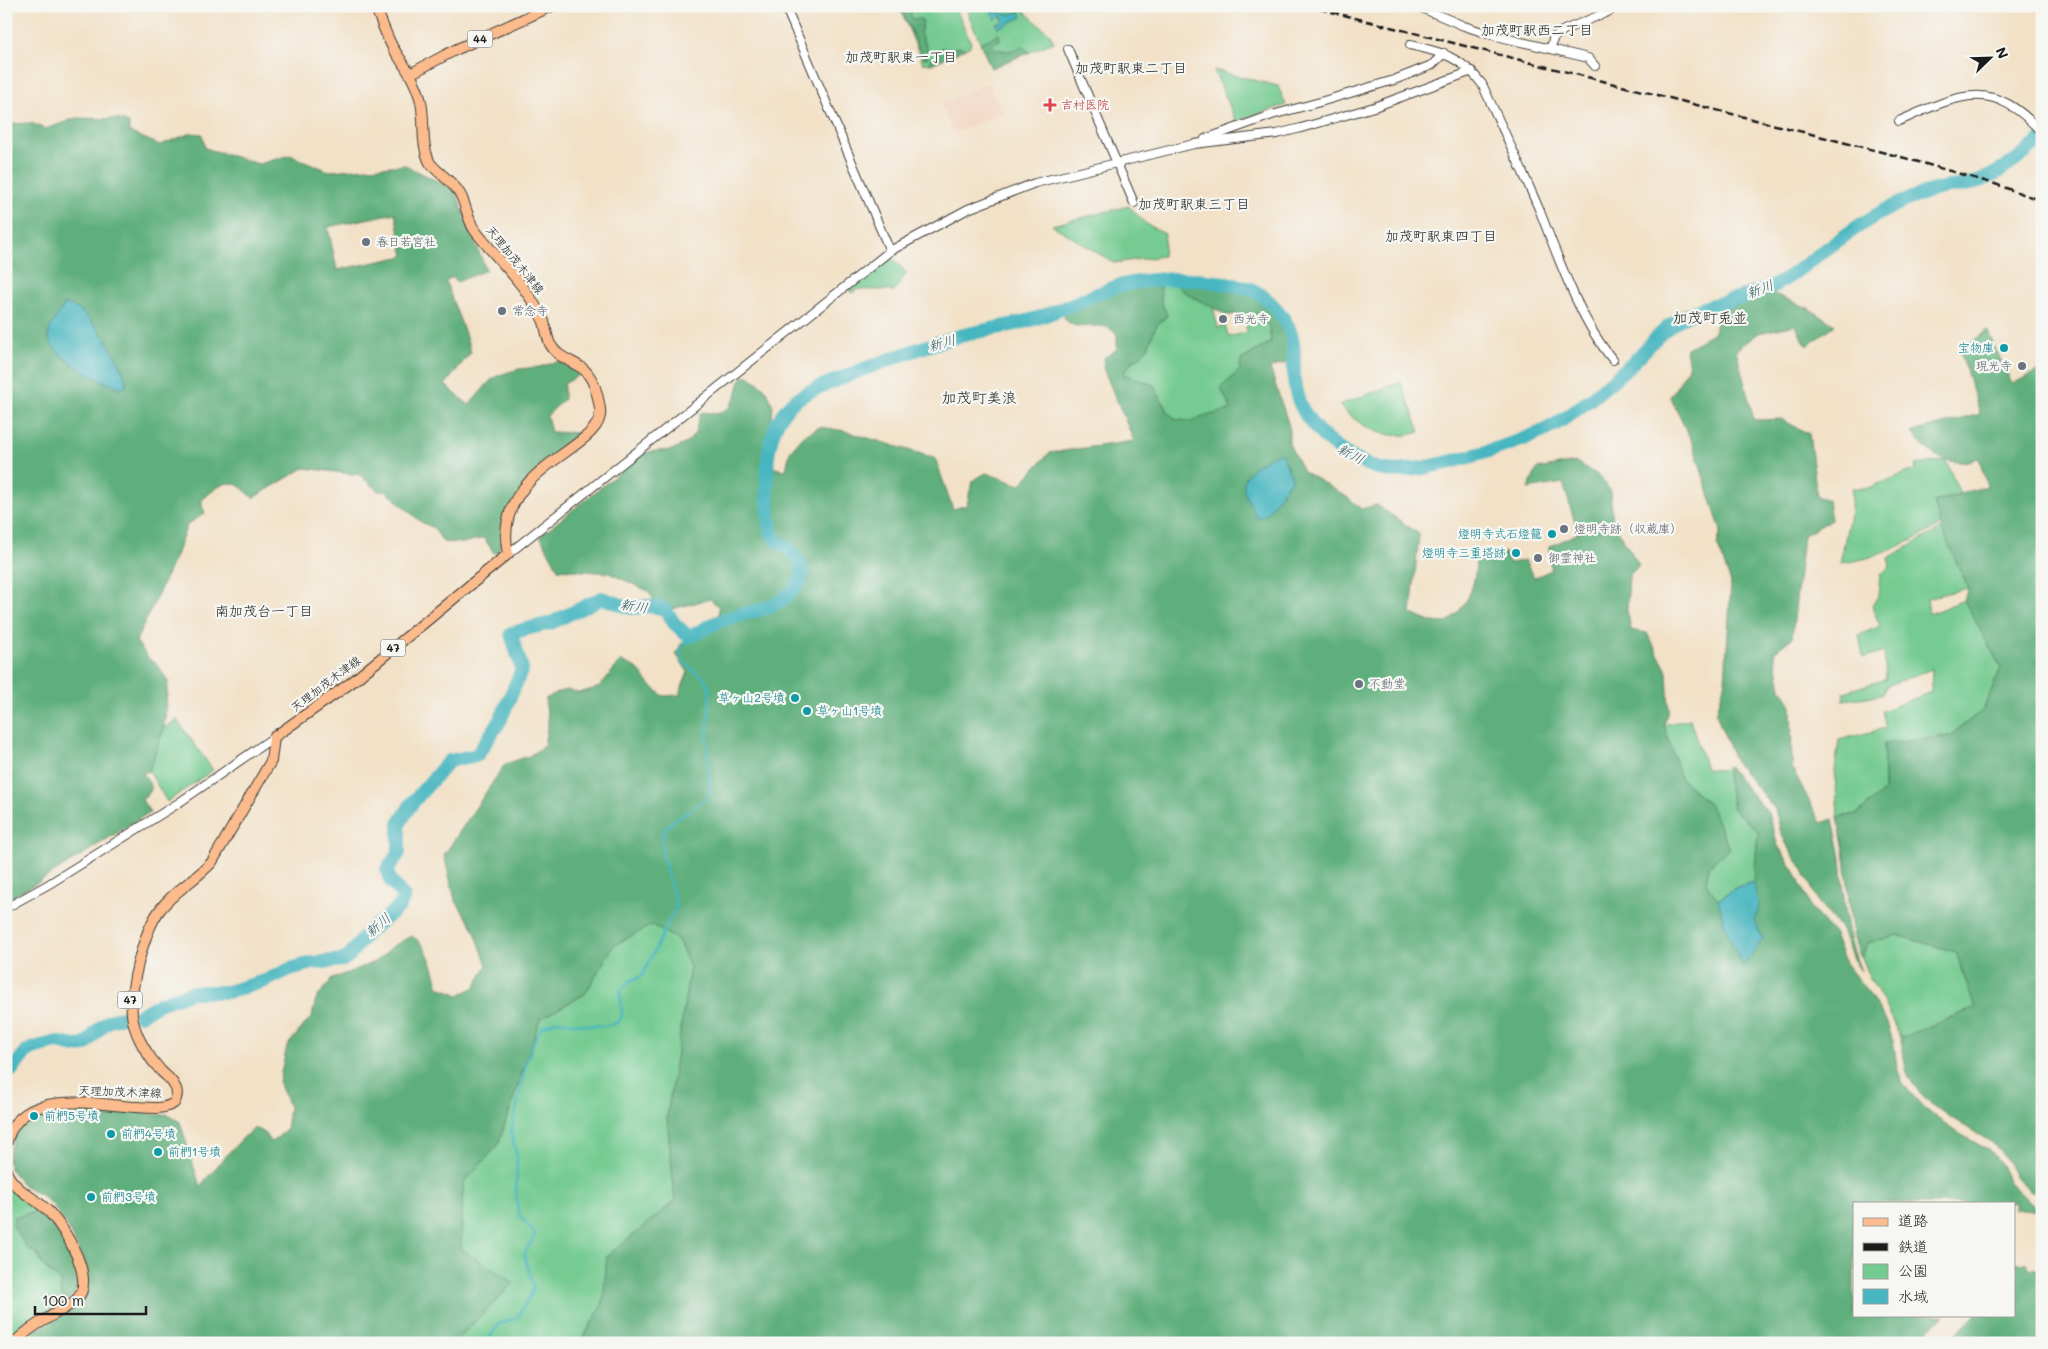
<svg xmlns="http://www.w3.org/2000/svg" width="2048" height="1349" font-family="Mali,'Klee One',sans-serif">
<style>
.built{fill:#f3d4bf}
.green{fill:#74cb91;stroke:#487456}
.forest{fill:#5faf7b;stroke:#3e664c;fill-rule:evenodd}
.water{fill:#47b6c0;stroke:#32696e}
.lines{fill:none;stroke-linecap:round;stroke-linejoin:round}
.stream{stroke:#47b6c0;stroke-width:2.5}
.river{stroke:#47b6c0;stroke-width:14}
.tertiary-casing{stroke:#3c3a36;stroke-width:10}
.primary-casing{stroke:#3c3a36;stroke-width:12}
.tertiary{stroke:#fff;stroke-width:8}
.primary{stroke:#fbbb8c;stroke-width:10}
.rail{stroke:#1c1c1c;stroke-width:2.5;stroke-dasharray:8 4;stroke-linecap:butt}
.health-dot{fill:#e0444e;stroke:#f6f6f2;stroke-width:2}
.worship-dot{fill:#6b7280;stroke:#f6f6f2;stroke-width:2}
.culture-dot{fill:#0f9aa8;stroke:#f6f6f2;stroke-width:2}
.labels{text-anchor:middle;stroke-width:4.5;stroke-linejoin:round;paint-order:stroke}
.shield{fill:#f6f6f2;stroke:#5d5d5c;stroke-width:1}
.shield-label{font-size:11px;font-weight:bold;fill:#1c1c1c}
.health-label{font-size:12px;fill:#be3a42;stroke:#f6f6f2;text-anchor:start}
.worship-label{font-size:12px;fill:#5b616d;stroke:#f6f6f2;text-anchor:start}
.street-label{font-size:12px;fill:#1c1c1c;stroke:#f6f6f2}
.culture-label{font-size:12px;fill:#0d838f;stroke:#f6f6f2;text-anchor:start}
.neighbourhood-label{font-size:14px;fill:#1c1c1c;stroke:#f6f6f2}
.water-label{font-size:14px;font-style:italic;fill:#2d5a5e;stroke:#f6f6f2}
.quarter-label{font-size:15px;fill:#1c1c1c;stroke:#f6f6f2}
</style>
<rect width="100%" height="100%" fill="#f6f6f2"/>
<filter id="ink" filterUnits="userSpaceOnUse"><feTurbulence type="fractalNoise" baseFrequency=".02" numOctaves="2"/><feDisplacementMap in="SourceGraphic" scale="10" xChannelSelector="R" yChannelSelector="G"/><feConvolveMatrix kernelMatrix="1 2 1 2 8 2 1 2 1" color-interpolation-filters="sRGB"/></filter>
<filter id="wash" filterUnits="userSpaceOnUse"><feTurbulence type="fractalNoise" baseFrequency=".0096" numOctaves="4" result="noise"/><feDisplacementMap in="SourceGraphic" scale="20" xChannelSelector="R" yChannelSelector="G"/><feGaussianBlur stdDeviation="1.12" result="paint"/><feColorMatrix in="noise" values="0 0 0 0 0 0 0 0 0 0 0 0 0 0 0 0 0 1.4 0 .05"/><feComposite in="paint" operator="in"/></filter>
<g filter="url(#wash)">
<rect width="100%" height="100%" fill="#f2e1c7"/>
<polygon class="built" points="989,83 1002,113 953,134 941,104"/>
<g class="green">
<polygon points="899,6 955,6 971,43 969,47 931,64 923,63"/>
<polygon points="965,6 1027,6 1026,13 1050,34 1054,42 991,68"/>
<polygon points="1214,70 1278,86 1286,105 1236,121"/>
<polygon points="1129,206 1145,223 1165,234 1163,256 1114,263 1052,225"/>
<path d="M892,258L907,273L893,292C887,288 867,291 857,289L852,293L849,290Z"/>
<path d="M1178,281C1180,295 1202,301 1213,307L1218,328L1225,326L1229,337L1247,332L1244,314H1261C1268,322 1271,331 1271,342L1241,360L1240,370L1221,388L1232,409L1190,421L1177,420L1167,412L1164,403L1123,374L1132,361L1140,357L1148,347L1156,326L1167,316L1161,302L1160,282Z"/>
<path d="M1401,382L1420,432C1388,442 1362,429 1339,405Z"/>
<path d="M1946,460L1960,494L1934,502L1941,525C1907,543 1879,559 1840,563L1851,510L1852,488H1868L1916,469L1915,465Z"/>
<polygon points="1942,528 1968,588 1927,598 1929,614 1964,600 2001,668 1983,710 1949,736 1884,744 1884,791 1857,814 1838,817 1835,770 1839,740 1886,728 1882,711 1931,692 1932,669 1886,686 1882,695 1843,700 1844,692 1886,679 1884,651 1863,658 1859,635 1880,626 1872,606 1878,596 1880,575 1890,566 1888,558"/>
<polygon points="1690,719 1706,769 1722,770 1728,766 1727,776 1733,809 1758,831 1754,882 1735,888 1718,900 1706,883 1709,866 1729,848 1710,805 1681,779 1664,725"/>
<polygon points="177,720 213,770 167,802 149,771 164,728"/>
<polygon points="652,925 678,940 690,967 667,1117 675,1201 607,1256 603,1303 580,1343 453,1343 514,1283 461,1249 463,1184 498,1145 540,1019 585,994 613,946"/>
<path d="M1897,935L1956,952L1975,1008L1900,1038C1891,1009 1872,986 1861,959L1868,943Z"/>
<polygon points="9,1185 42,1211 24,1214 38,1255 43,1266 60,1281 64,1300 71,1298 29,1324 6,1343 6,1186"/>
</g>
<g class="forest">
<polygon points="900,6 909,6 912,19 921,19 923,22 920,33 929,53 927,58 923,58"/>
<polygon points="999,34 1000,40 992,44 995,49 1009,51 1022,47 1030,52 991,68 980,43"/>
<polygon points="960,47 965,49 931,64 929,62 930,59 935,57 941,48 948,49"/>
<path d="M76,118L118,119L129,123V132L160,145L191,133L202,134L205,148L259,164L290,155L329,171L405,165L455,190L486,270L457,282L454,278H450L446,282C454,306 464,328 471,352L445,385L469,405L491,380L499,375L519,369L539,367L560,361L576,371L578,376L564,384V399L547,416L551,432L578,433L584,435L556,455L504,521L502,544H500L498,553H494L484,538L463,543L443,542L434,528L421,522L386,491H378L360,475L304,468L253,498C230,475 226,481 202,499V506L205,513L187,525L175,558L136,641L150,660L156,663L168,681L164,728L149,771L143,773L152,788L142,800L150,812L37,883L6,900V124L31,123L46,129ZM395,213L404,256L337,270L328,227ZM65,304L95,325L102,334L118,362V387L71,363L49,333Z"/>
<path d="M1178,281L1219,284L1256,294L1272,310L1288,337L1289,362L1270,368L1289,426V444L1303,471L1347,497L1361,509L1377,505L1419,534L1411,614L1431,622L1447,623C1467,606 1475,588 1476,562L1505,552L1509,563L1525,561L1534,578L1551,570L1549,547L1578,533L1563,483L1528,489L1537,469L1576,462L1601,477L1610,491L1613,523L1639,565L1629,576L1627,610L1631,630L1647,633L1667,671L1669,711L1664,725L1681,779L1710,805L1729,848L1709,866L1706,883L1718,900L1735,888L1754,882L1758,831L1733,809L1727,776L1728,766L1768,813L1778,846L1795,872L1811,908L1834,934L1845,963L1868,992L1887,1023L1894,1045L1897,1068L1903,1084L1923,1107L1933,1115L1953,1130L1990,1151L1999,1161L2009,1182L2040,1212L2014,1209V1203H1854V1315H1944L1928,1330L1939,1343H580L603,1303L607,1256L675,1201L667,1117L690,967L678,940L652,925L613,946L585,994L540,1019L498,1145L463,1184L461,1249L514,1283L453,1343H21L34,1331L72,1309L87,1279V1270L72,1235L52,1204L41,1195L23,1185L10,1169L8,1162L10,1149L17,1129L23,1122L38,1111L64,1107L137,1112L159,1115L168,1114L180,1122L200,1186L231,1150L253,1128L262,1131L272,1142L286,1130L289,1107L279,1082L287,1046L312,1016L316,999L332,979L377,961L393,946L411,936C429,944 433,969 439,987L459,995L475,987L487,965L473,927L455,900L444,855L505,764L529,756L544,746L548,722L545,699L558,692L568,690L579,693L599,687L621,661L637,668L650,685L663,696L679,695L688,672L676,654L681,644L718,626L719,607L710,599L672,609L655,601L648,591L609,573L558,569L540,536L645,452L672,450L688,442L695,433L700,414L703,412L717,414L729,408L736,396L740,380L744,376H748L759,383L767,391L773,406L770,438L774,468L786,470L790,451L803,436L820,427L845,431L935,458L953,509L967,505L972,481L986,473L1020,485L1049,453L1134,441L1103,368L1104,358L1117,349V334C1114,332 1110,328 1106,327C1091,323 1076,333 1064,318L1067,307L1124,286L1160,282L1161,302L1167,315L1156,326L1148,347L1140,357L1132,361L1123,374L1154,385L1167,412L1177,420L1190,421L1231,409L1221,388L1240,370L1241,360L1271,342L1269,327L1261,314L1226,315L1183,291L1179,287Z"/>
<path d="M1772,293L1808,308L1835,325L1807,346L1795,325L1759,333L1736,350L1754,420L1781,419L1809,434L1817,496L1828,500L1831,520L1803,536L1792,638L1774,652L1781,688L1791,703L1792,768L1821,823L1833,819C1836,835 1841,852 1842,869C1845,910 1845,932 1861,971L1853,959L1842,930L1819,903L1802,868L1790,851L1781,833L1775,809L1735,762L1716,714L1725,681L1731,583L1717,544L1721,531L1693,444L1670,397L1689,367L1686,349L1714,332L1718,311Z"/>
<path d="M1987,330L2012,384L2042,369V1182L2032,1192C2027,1187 2019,1182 2015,1176C2008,1165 2006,1154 1994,1145C1967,1124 1928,1111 1910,1079C1903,1066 1905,1051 1900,1038L1975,1008L1956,952L1897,935L1868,943L1861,959C1848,929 1850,899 1846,867C1845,851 1840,834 1838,817L1857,814L1884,791V744L1949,736L1983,710L2001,668L1964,600L1968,588L1942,530L1934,502L1987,486L1979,458C1973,459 1966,462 1960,462C1942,463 1919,446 1912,432L1980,414L1960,351Z"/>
<path d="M42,1211C57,1228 91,1272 74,1295C71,1299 67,1298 63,1300L60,1289V1281L43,1266L38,1255L26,1247L13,1226L14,1217Z"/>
<polygon points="2027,1262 2029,1268 2042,1270 2042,1343 1947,1343 1975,1315 2014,1315 2014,1263"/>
</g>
<g class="water">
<path d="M987,6H992C1000,16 1009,16 1020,11L1022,17L998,28L996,23H1002L1003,18L999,16L995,20L991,10H989Z"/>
<path d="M65,304C87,304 128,367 126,387C109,390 53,356 49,339C46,328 60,313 65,304Z"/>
<path d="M1279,453L1283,456L1292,478L1266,515L1258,518L1255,515C1252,507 1245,497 1244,489C1241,470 1266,459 1279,453Z"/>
<polygon points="1754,882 1759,909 1754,920 1763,939 1743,966 1727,933 1718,900 1735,888"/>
</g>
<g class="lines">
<path class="stream" d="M486,1343L499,1324L517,1318L534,1289L524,1255L535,1235L532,1230L519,1215L516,1194L517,1157L511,1133L527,1061L534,1041L542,1027L556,1021C570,1022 615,1033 621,1018C624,1009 619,998 621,990L630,981L642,976L676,907C674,884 650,843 669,825C682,813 698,807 710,794L707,739L710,691L705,679L683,662L680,651L687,637"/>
<g class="river">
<path d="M140,1015L159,1004L192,992H227L265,981L290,969L312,963L343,960L349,956L368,932L399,907L404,897L390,880L387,870L399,853V824L412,803L449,761L477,755L500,721L522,669L511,634L522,630L551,623L602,598L631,608L650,606L665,609L674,623L689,637C700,632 711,624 723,620C749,610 773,613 794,589C803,579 805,572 798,559C793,549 782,547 775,539C770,533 770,522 769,514C765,481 764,435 787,408C800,393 821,387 839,379C877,364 914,349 953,338C980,330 1008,327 1034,319C1062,310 1088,297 1115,287C1151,277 1186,277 1222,283C1233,285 1245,286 1255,291C1269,299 1283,314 1289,329C1296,344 1293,363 1294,379C1297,423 1340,457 1380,469C1413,478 1505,447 1539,433C1565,422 1608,385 1630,365C1647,350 1660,330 1680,319C1708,302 1742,300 1771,287C1785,281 1797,271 1809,262C1839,240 1870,215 1905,201C1918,195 1934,189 1948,187C1955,186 1963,186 1970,184C1999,176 2020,157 2042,139"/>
<polyline points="6,1073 12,1070 26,1052 33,1048 57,1042 75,1046 85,1045 100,1028 109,1021 125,1016"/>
</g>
</g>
</g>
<g filter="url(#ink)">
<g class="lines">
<g class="tertiary-casing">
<g id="tertiary">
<polyline points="785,6 890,251"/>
<polyline points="1417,6 1464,26 1492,35 1588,58 1595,66"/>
<path d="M1410,45C1441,52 1462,57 1482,84C1501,125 1521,167 1539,209C1558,257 1580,321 1613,360"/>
<polyline points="1068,49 1134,203"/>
<polyline points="1551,49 1553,38 1564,30 1610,11 1613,6"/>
<path d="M1899,121C1959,95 1992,76 2042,133"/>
<polyline points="1205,139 1272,115 1320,102 1394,80 1432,65 1444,53"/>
<polyline points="508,554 890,251 968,209 1035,183 1194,144 1277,134 1301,128 1374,107 1472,71"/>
<polyline points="6,908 49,884 177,804 274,737"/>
</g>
</g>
<g class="primary-casing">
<g id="primary">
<polyline points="410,74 455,50 552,6"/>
<path d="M6,1145C18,1086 94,1105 137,1107C149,1108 164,1110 174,1103C178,1096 178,1091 174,1085C171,1079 166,1076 161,1071C149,1058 137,1039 133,1021C127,994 143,934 159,911C173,891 196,880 212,862L271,761L274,737L352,682L508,554C490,465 607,450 600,409C598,395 594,377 582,368C570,360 558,358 550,344C547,337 546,329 544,322C541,315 537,308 533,302C517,275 492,254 474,229C467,218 466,204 460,194C453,181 432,169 429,161C420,141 426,118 420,98C415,79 403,64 393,48C386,35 381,20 375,6"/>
<path d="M6,1171C14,1191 37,1198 50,1213C65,1230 96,1278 77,1299C69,1307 57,1312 48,1318C35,1325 24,1333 14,1343"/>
</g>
</g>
<use href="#tertiary" class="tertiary"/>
<use href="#primary" class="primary"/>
<polyline class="rail" points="1308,6 1905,158 1995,184 2042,201"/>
</g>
</g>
<path class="health-dot" d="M1047.5 97.5h5v5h5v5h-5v5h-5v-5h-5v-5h5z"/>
<g class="worship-dot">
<circle cx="366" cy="242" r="5"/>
<circle cx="502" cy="311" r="5"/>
<circle cx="1223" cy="319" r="5"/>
<circle cx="2022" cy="366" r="5"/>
<circle cx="1564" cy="529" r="5"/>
<circle cx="1538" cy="558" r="5"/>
<circle cx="1359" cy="684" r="5"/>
</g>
<g class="culture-dot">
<circle cx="2004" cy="348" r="5"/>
<circle cx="1552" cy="534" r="5"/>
<circle cx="1516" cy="553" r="5"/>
<circle cx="795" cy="698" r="5"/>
<circle cx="807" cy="711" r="5"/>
<circle cx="34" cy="1116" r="5"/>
<circle cx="111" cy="1134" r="5"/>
<circle cx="158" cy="1152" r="5"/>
<circle cx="91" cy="1197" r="5"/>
</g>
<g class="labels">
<g class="shield">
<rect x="467.5" y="30.5" width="25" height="17" rx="4"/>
<rect x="380.5" y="639.5" width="25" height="17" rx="4"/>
<rect x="117.5" y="991.5" width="25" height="17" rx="4"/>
</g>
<g class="shield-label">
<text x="480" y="43">44</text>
<text x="393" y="652">47</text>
<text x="130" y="1004">47</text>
</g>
<g class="health-label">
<text x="1061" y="109">吉村医院</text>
</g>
<g class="worship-label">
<text x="376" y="246">春日若宮社</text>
<text x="512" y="315">常念寺</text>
<text x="1233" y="323">西光寺</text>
<text x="2012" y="370" text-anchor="end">現光寺</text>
<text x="1574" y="533">燈明寺跡（収蔵庫）</text>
<text x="1548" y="562">御霊神社</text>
<text x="1369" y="688">不動堂</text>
</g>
<g class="street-label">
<text transform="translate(515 260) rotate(51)" y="4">天理加茂木津線</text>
<text transform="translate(326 684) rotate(-37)" y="4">天理加茂木津線</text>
<text transform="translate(120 1092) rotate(2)" y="4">天理加茂木津線</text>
</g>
<g class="culture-label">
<text x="1994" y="352" text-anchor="end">宝物庫</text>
<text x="1542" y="538" text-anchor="end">燈明寺式石燈籠</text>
<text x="1506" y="557" text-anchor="end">燈明寺三重塔跡</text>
<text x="785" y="702" text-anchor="end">草ヶ山2号墳</text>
<text x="817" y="715">草ヶ山1号墳</text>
<text x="44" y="1120">前椚5号墳</text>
<text x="121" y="1138">前椚4号墳</text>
<text x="168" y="1156">前椚1号墳</text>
<text x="101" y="1201">前椚3号墳</text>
</g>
<g class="neighbourhood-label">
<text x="1537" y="35">加茂町駅西二丁目</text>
<text x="901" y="62">加茂町駅東一丁目</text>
<text x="1131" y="73">加茂町駅東二丁目</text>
<text x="1194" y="209">加茂町駅東三丁目</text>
<text x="1441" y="241">加茂町駅東四丁目</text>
<text x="264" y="616">南加茂台一丁目</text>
</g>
<g class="water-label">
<text transform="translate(1760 289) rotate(-21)" y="5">新川</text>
<text transform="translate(942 343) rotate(-15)" y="5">新川</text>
<text transform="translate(1351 454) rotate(27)" y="5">新川</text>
<text transform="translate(634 606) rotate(9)" y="5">新川</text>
<text transform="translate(378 925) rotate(-41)" y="5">新川</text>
</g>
<g class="quarter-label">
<text x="1710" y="323">加茂町兎並</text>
<text x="979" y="403">加茂町美浪</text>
</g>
</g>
<rect width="2048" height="1349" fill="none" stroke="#f6f6f2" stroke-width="25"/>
<rect x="1853" y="1202" width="162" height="115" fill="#f6f6f2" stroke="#9f9f9c"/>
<rect x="1863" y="1218" width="25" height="8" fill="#fbbb8c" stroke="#9f9f9c"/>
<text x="1898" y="1226" font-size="15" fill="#1c1c1c">道路</text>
<rect x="1863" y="1243" width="25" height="8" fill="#1c1c1c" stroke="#9f9f9c"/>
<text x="1898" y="1252" font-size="15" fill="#1c1c1c">鉄道</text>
<rect x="1863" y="1264" width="25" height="15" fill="#74cb91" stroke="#9f9f9c"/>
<text x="1898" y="1276" font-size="15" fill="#1c1c1c">公園</text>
<rect x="1863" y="1289" width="25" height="15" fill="#47b6c0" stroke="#9f9f9c"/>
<text x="1898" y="1302" font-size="15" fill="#1c1c1c">水域</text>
<g transform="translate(1990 58) rotate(67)" stroke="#f6f6f2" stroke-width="4" paint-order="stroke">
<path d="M0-4L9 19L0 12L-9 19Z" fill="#1c1c1c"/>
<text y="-8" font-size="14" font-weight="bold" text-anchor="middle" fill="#1c1c1c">N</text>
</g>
<path d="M35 1306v8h111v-8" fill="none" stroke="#1c1c1c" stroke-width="2.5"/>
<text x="42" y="1306" font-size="15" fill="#1c1c1c" stroke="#f6f6f2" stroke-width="4" paint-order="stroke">100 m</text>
</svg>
